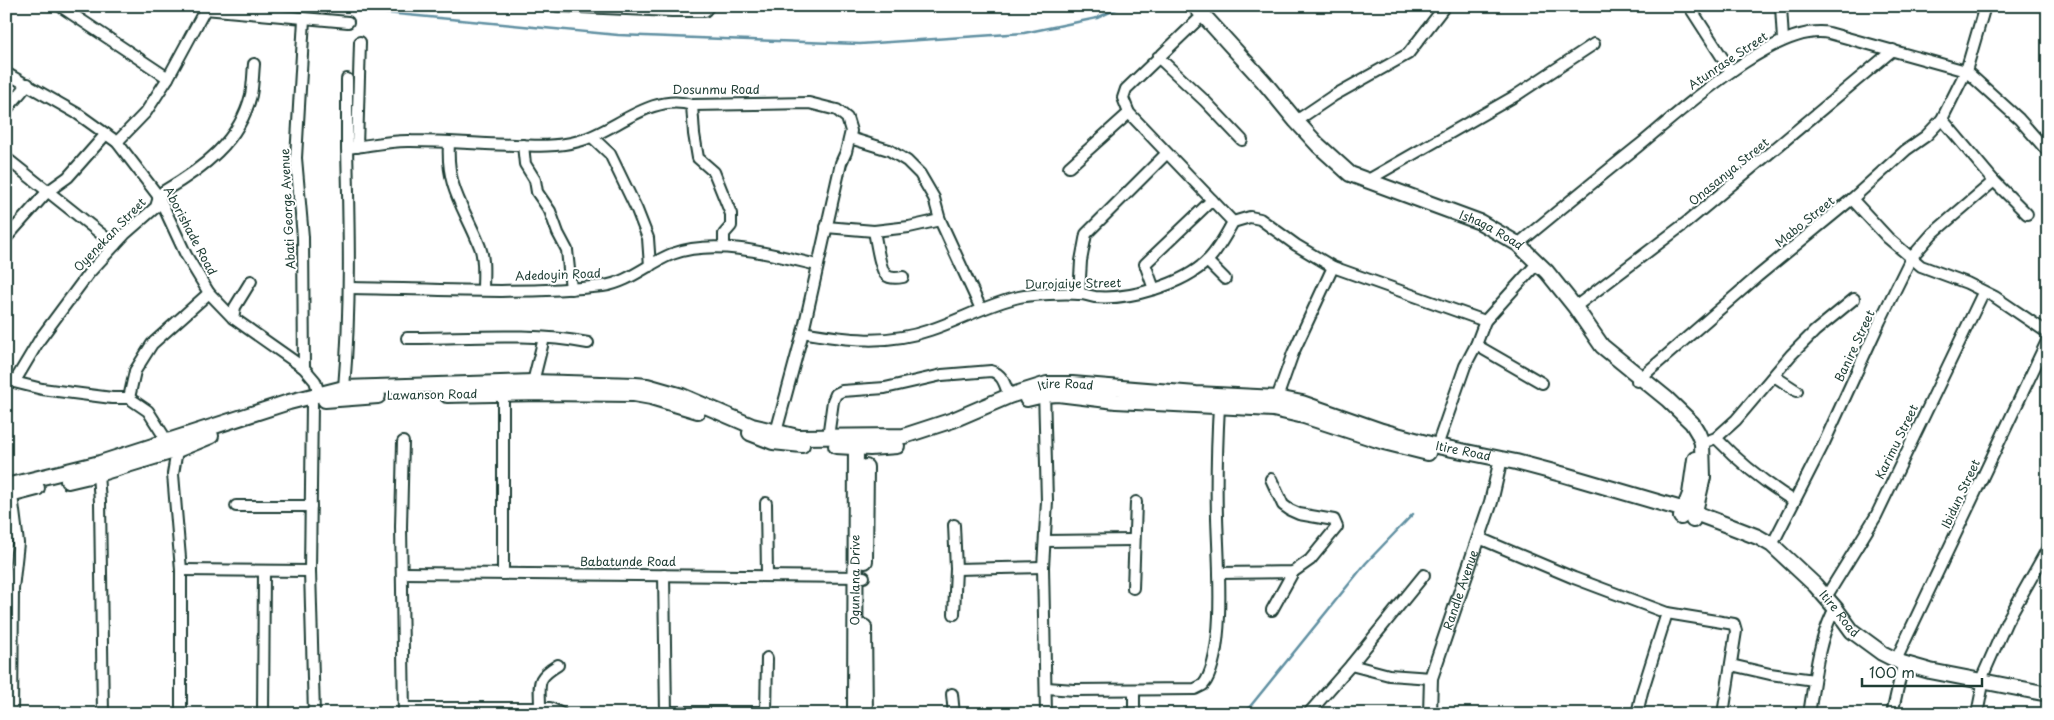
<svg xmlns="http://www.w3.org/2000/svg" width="2054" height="720" font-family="'Playpen Sans',sans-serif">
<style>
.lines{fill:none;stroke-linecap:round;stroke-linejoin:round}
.stream{stroke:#6090a2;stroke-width:2.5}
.minor-casing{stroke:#1f3d34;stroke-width:14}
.tertiary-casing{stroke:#1f3d34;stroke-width:16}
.secondary-casing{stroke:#1f3d34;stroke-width:18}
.minor{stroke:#fff;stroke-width:10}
.tertiary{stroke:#fff;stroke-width:12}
.secondary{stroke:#fff;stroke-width:14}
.labels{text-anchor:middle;stroke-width:4;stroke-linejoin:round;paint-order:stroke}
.street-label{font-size:12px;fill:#1f3d34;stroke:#fff}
</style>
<rect width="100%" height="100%" fill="#fff"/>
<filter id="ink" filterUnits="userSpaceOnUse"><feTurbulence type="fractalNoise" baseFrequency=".02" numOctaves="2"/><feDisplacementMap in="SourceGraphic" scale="10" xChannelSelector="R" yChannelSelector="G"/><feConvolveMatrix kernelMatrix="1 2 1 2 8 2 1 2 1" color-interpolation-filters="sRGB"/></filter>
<g filter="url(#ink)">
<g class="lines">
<g class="stream">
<polyline points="365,11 618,35 860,44 1024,33 1097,18 1123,6"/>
<polyline points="1244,714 1366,563 1413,514"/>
</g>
<g class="minor-casing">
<g id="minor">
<polyline points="60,6 168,78"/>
<polyline points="558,6 672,11 705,11 709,6"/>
<polyline points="1689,6 1731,71"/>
<polyline points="1781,6 1783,40"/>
<polyline points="205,9 348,22"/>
<polyline points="1203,15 1126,89 1123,98 1129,113 1233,222 1250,217 1260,219 1296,245 1333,267 1485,321"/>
<polyline points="1158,57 1205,101 1242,140"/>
<polyline points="6,73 78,114 117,142 159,197 186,255 209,293 233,318 304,368 315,381 319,393"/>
<polyline points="692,105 694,134 698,158 714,172 731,214 731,226 724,234 724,247"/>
<polyline points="6,110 28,84"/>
<polyline points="1942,119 1994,181 2027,214"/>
<polyline points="1296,121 1333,96 1408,54 1445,6"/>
<polyline points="592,137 610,154 637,210 648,238 650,266"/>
<polyline points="850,138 889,150 907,161 920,174 934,198 940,220 981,309"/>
<polyline points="117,142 146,112 168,78 207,6"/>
<path d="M449,143C446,189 465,208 480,247C485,260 483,276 483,290"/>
<polyline points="523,145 525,164 535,180 537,192 550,211 558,233 567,250 571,289"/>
<polyline points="357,147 360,42"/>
<polyline points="347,148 347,79"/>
<polyline points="6,158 115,245"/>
<polyline points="1069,167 1129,113"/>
<polyline points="1368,180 1515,96 1594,44"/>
<polyline points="1852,199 1888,238 1921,266 1967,283 1995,297 2048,333"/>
<polyline points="826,227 874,231 909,227 940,220"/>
<path d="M874,231C876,240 880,270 886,275C890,279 898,278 903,277"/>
<polyline points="6,238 47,192 68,177 106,134"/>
<path d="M1518,244C1558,211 1597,179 1637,147C1678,114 1775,22 1829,33L1966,71L2019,119L2048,152"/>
<polyline points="1207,261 1225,279"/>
<path d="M350,288C434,289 520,295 603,286C628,283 649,263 672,254C716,238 772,254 817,265"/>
<polyline points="1154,289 1145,264 1212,200"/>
<polyline points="1079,294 1081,261 1086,234 1166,154"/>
<polyline points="1575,307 1687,222 1893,50"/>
<polyline points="233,318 235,307 251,281"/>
<path d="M803,332C846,340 887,345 930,330C960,320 988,304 1019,297C1033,294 1065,293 1080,294C1085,294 1089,296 1095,297C1128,300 1183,285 1208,260C1218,250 1226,235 1233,222"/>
<path d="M407,338C468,338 529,332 588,343"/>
<polyline points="1476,345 1542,383"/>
<polyline points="304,368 303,237 296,158 304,19"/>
<polyline points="1774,376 1797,391"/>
<polyline points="6,380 42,389 112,398 129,398 148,411 167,441"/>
<path d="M15,381L40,339L89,273L125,234L156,207L159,197L164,191C202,169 240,141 251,95C253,85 253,74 254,64"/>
<polyline points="1637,381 1758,276 1852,199 1906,150 1926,136 1942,119 1966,71 1985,6"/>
<polyline points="533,382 544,338"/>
<path d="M344,388C351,306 349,229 347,148C368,146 390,140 411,141C446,141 480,144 514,145C536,146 558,147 579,141C615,131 652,92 692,105L809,103L837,110L847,118L851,131L846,152L841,163L803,332L776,432"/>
<polyline points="1044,390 1047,501 1043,567 1046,714"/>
<polyline points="129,398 135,371 152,344 209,293"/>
<polyline points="1277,398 1293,353 1333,267"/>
<polyline points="312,403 310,571 314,714"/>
<path d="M828,437L833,401L836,394L842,391L885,388L942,375L991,371C1003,374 1005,385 1009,396"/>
<path d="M1716,438C1740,463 1765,483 1794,501"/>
<polyline points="403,442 401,527 404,714"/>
<polyline points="1702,443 1716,438 1736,420 1791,355 1815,331 1854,299"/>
<polyline points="1437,446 1465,366 1476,345 1485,321 1532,269 1539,264"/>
<polyline points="177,450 173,474 181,570 181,714"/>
<polyline points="98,474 100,502 103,714"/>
<polyline points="12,495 18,543 13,589 12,714"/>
<polyline points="766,503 767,575"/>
<polyline points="236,506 311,506"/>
<polyline points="1479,538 1574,578 1667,613 1734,624 1736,631 1723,714"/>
<polyline points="1045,541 1133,540"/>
<polyline points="1772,545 1824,443 1880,321 1911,258 1932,234 1994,181"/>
<polyline points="956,569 1043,567"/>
<polyline points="181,570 310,571"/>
<polyline points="402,573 864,577"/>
<polyline points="1219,573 1293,572 1310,560 1337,527 1334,520 1299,514 1290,510 1283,505 1271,479"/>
<polyline points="503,574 503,394"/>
<polyline points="664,575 666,714"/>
<polyline points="1133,588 1136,502"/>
<polyline points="1826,597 1876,516 1983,293"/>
<polyline points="1272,610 1293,572"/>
<polyline points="954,614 956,569 954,525"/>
<polyline points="1896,660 2048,339"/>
<polyline points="1351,665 1389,675 1431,678"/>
<polyline points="1731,665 1770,674 1814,680"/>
<polyline points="1980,682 2007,621 2048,548"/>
<path d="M1047,688L1074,690L1195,689L1203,685L1206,681C1226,646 1218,559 1217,517C1216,480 1217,443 1219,406"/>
<polyline points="1134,690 1134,714"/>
<polyline points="952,694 954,714"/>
<path d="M540,707C540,683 535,679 558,665"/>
<polyline points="405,708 550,708 562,714"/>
<polyline points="666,712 766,712 767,658"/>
<polyline points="263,714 264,571"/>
<polyline points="1308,714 1351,665 1424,575"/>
<polyline points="1637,714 1642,692 1667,613"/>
<path d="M1809,714C1815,678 1817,647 1832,614"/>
<polyline points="1892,714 1902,669"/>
<polyline points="1977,714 1982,689"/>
</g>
</g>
<g class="tertiary-casing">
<g id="tertiary">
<path id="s1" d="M1430,714L1431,678L1491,502L1501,459"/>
</g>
</g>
<g class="secondary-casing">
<g id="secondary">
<path id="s2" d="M1195,6L1264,82L1296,121L1318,145L1350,174L1480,222L1518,244L1547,272L1575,307L1602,346L1667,399L1692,423L1698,433L1702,443L1703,477L1693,520"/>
<polyline points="447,395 542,393 634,394 651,397 698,411"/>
<polyline points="1027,399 1044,395 1058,394 1116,401 1273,409 1304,416 1384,442 1428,453"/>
<polyline points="325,400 378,396"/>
<polyline points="750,433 773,442 802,445"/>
<polyline points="836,446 870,448 897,446"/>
<polyline points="68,481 98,474 177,450 211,436"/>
<path id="s3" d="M6,486L100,463L289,402L344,388L533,382L635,385L647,386L682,396L752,426L798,437L904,436L953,420L1009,396L1047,384H1072L1196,394L1277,398L1302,403L1382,431L1437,446L1516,462L1565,475L1695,513L1727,525L1758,537L1772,545L1815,585L1836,609L1852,631L1882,653L1902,663L1930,671L2048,694"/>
<polyline points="6,496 37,488"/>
<polyline points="1681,517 1690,494 1695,459"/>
<polyline points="865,561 866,467"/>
<polyline points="864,627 865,714"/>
<path id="s4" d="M855,714L856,440"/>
</g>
</g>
<use href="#minor" class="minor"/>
<use href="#tertiary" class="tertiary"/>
<use href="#secondary" class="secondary"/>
</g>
</g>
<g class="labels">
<g class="street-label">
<text transform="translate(1728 61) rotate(-34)" y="4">Atunrase Street</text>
<text x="716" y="94">Dosunmu Road</text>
<text transform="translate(1729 172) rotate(-39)" y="4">Onasanya Street</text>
<text transform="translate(288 209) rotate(-93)" y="4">Abati George Avenue</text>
<text transform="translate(1805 222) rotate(-39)" y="4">Mabo Street</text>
<text transform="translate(190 231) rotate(62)" y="4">Aborishade Road</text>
<text dy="4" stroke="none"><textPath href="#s2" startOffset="381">Ishaga Road</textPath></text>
<text transform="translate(110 235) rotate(-46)" y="4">Oyenekan Street</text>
<text transform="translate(558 275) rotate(-2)" y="4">Adedoyin Road</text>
<text transform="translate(1073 284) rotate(-1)" y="4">Durojaiye Street</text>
<text transform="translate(1855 346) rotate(-65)" y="4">Banire Street</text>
<text dy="4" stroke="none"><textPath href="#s3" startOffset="1092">Itire Road</textPath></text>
<text transform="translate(432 395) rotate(-1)" y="4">Lawanson Road</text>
<text transform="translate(1897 442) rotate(-64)" y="4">Karimu Street</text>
<text dy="4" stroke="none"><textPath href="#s3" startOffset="1498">Itire Road</textPath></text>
<text transform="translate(1961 494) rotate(-65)" y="4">Ibidun Street</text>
<text x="628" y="566">Babatunde Road</text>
<text dy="4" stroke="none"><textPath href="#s4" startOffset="134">Ogunlana Drive</textPath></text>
<text dy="4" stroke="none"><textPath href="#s1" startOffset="129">Randle Avenue</textPath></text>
<text dy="4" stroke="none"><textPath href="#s3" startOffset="1918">Itire Road</textPath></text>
</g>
</g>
<rect width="2054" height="720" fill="none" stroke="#fff" stroke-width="25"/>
<rect x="12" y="12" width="2029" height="695" fill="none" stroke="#1f3d34" stroke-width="2" filter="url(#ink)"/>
<path d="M1862 678v8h120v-8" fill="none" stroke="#1f3d34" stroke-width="2.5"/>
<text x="1869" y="678" font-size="15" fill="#1f3d34" stroke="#ffffff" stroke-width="4" paint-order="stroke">100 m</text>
</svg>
